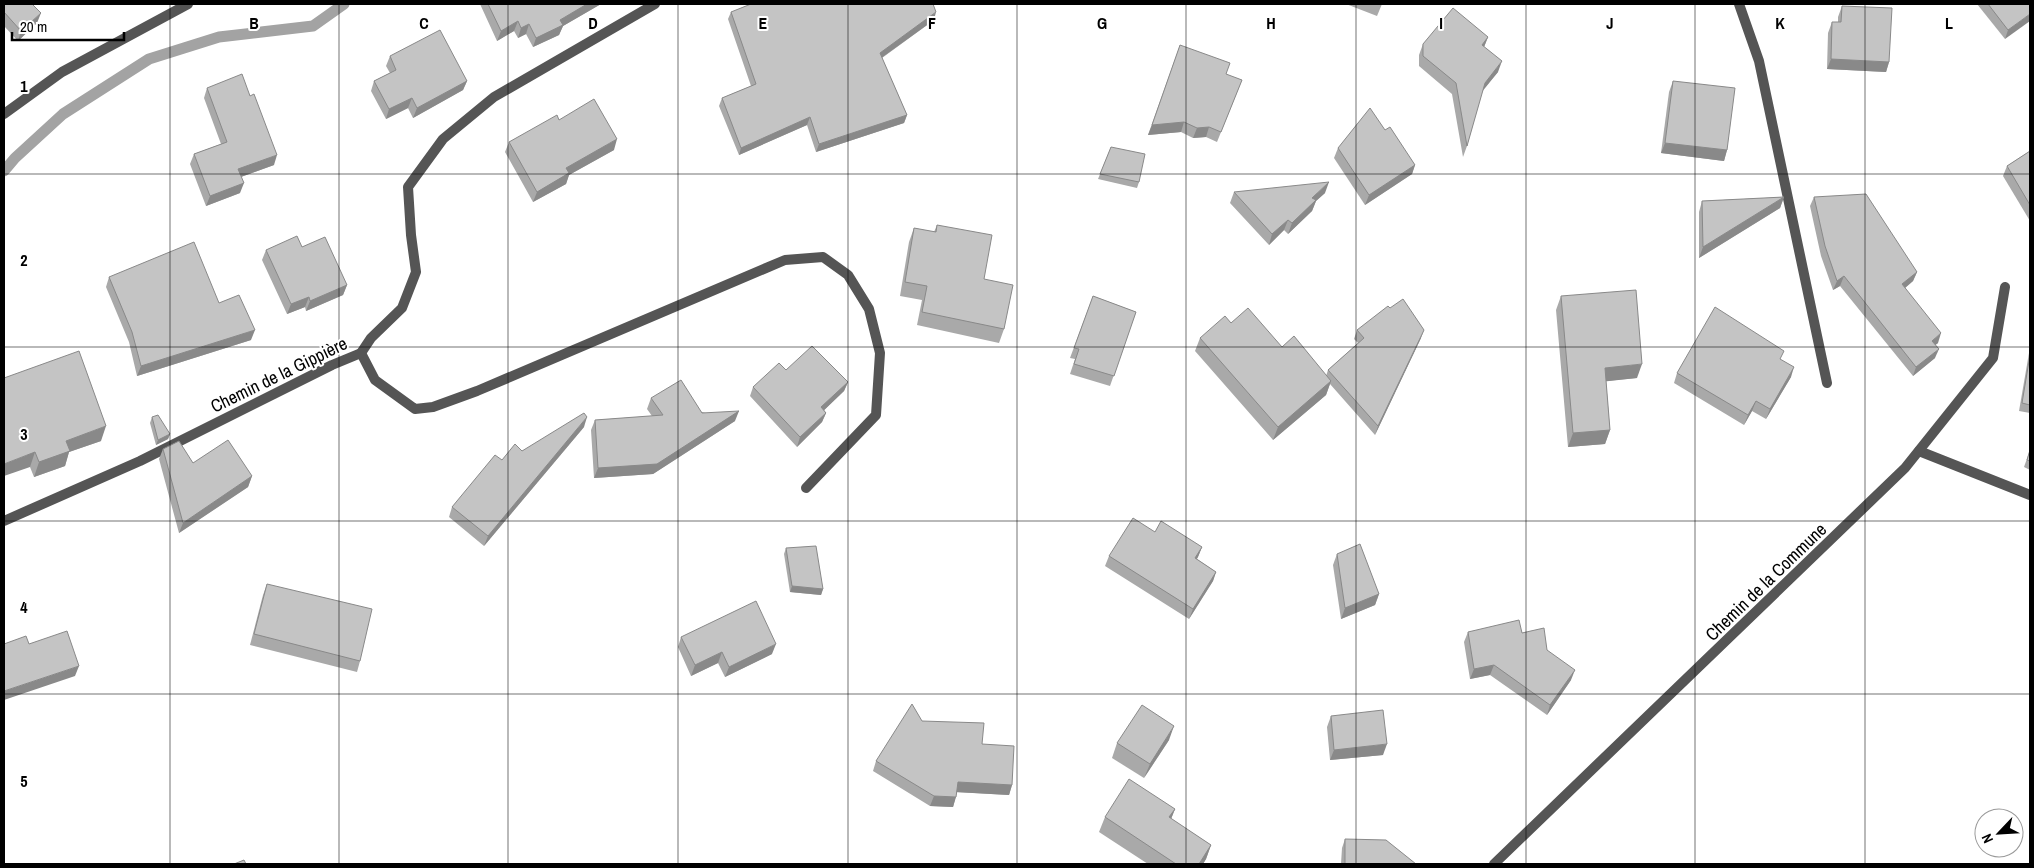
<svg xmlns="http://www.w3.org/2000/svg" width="2034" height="868" font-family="'Archivo Narrow',sans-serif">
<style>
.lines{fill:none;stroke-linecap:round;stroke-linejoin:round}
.stream{stroke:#a3a3a3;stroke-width:11}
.minor{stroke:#555;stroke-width:10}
.wall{fill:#a9a9a9}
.shaded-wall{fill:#898989}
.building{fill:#c4c4c4;stroke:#898989}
.grid{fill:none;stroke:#000;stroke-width:1;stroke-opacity:0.55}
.labels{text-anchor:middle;stroke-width:4;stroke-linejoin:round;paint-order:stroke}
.street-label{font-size:18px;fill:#000;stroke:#fff}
.grid-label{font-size:16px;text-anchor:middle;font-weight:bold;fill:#000;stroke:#fff;stroke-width:4;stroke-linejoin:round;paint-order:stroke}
</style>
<rect width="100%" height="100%" fill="#fff"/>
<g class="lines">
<polyline class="stream" points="4,171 15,158 63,114 149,59 219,37 313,26 344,4"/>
<g class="minor">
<polyline points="1739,4 1759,61 1827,383"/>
<polyline points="4,114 62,72 188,4"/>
<polyline points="361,353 375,380 415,409 433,407 477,391 785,260 823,257 848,275 869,309 880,353 876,415 806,488"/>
<polyline points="1919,451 2030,495"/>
<polyline points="4,521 140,461 332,365 361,353 371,338 402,308 416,272 411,235 408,187 443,139 494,97 655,4"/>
<polyline points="1494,864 1905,468 1993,358 2005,287"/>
</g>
</g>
<g class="wall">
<polygon points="4,4 37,23 18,41 4,26"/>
<polygon points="480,4 601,4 563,26 559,35 533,47 526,34 518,38 514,31 497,41"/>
<polygon points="1346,4 1382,4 1377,16"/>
<polygon points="1977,4 2030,4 2005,39"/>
<polygon points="1842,6 1889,62 1886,72 1827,69 1828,33 1832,22 1838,22 1838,17"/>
<polygon points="731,12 934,20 882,58 907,115 904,123 816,152 807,125 739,155 719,106 722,98 751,86 728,19"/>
<polygon points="1488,37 1484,47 1498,72 1482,91 1467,146 1463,157 1452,94 1419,66 1419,55 1423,44"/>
<polygon points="1180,45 1226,75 1242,80 1217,142 1206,137 1193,138 1181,132 1148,135"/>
<polygon points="390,56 467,81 463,90 413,118 408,108 386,119 371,91 374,81 390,73 386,66"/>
<polygon points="1673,81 1727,150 1724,161 1661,153 1669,92"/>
<polygon points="207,88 274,165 241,177 240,193 206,206 190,164 194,154 221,144 204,98"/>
<polygon points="559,120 614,150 569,175 566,184 533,202 505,152 509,142"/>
<polygon points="1385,130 1415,165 1412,174 1365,205 1334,158 1338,148"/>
<polygon points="1111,147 1139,182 1137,188 1098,179"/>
<polygon points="2030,151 2030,221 2003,176 2007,166"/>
<polygon points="1234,192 1325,193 1316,201 1312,211 1288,234 1284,230 1269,245 1230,203"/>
<polygon points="1784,197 1780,208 1699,258 1699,212 1702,201"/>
<polygon points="1814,197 1917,272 1913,281 1905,288 1938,343 1935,345 1935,358 1913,376 1840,286 1833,290 1821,256 1810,206"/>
<polygon points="937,225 984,279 1004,329 999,343 917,325 922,300 900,296 909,242 914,228 934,232"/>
<polygon points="302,247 347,285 343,295 306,311 305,307 287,314 262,260 266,250"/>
<polygon points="109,277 219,303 251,340 137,376 129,342 106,287"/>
<polygon points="1093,296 1136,312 1110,386 1070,374 1075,359 1070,358"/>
<polygon points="1561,296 1637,378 1606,381 1610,430 1605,444 1568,447 1556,310"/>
<polygon points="1231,323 1282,347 1326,376 1328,370 1358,343 1354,339 1357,330 1421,338 1375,435 1330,384 1326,395 1273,440 1195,351 1200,338"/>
<polygon points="2030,347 2030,413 2019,411"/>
<polygon points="1781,360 1791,377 1766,419 1752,411 1744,425 1674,383 1677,373"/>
<polygon points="786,370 848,382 844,391 824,410 826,413 822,422 797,447 750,396 753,387"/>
<polygon points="4,378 101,441 69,452 65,466 34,477 30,467"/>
<polygon points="651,398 735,421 653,474 594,478 591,430 595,420 652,416 647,409"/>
<polygon points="152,417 170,434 168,439 156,445 150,423"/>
<polygon points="584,427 484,546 449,517 452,507 502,460 522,451"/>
<polygon points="163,449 193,463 252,476 248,487 179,533 159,459"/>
<polygon points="2030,450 2030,470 2024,467"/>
<polygon points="1155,532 1202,547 1197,559 1216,572 1213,581 1189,619 1105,566 1109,556"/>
<polygon points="786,548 823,589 821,595 790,592 784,554"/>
<polygon points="1337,554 1379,594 1375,605 1341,619 1333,565"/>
<polygon points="267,584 360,661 357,672 250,645 263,595"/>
<polygon points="1468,632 1522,633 1547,650 1571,680 1547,715 1490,675 1470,679 1464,642"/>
<polygon points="681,637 772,654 725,677 718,663 691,676 678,647"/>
<polygon points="1331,716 1383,755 1330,760 1327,727"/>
<polygon points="922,721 982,744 1012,785 1009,795 957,792 953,807 930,806 873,771 876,761"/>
<polygon points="1169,740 1144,778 1112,758 1117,743"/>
<polygon points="1175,809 1171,819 1211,845 1206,859 1203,864 1148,864 1099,832 1105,817"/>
<polygon points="1345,839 1416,864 1341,864 1342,848"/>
</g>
<g class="shaded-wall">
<polygon points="587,4 601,4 563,26 559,35 533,47 536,38 560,20"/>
<polygon points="1065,4 1126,4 1065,5"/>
<polygon points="936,12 934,20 877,61 880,53"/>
<polygon points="41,13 37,23 18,41 21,31"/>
<polygon points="2030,14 2030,21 2005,39 2008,30"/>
<polygon points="518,21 514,31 497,41 501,31"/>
<polygon points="529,24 526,34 518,38 521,28"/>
<polygon points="1488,37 1484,47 1482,45"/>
<polygon points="1831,59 1889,62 1886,72 1827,69"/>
<polygon points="1502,61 1498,72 1481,93 1485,83"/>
<polygon points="467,81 463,90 413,118 417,108"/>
<polygon points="412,98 408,108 386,119 389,109"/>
<polygon points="907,115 904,123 816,152 819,144"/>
<polygon points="810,117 807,125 739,155 741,148"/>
<polygon points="1184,122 1181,132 1148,135 1152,125"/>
<polygon points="1209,127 1206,137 1193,138 1197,128"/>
<polygon points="617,139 614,150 569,175 566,184 533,202 537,192 566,168"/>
<polygon points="1665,143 1727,150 1724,161 1661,153"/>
<polygon points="277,155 274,165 235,179 238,169"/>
<polygon points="1415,165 1412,174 1365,205 1369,195"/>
<polygon points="1329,182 1325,193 1316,201 1312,211 1288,234 1292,223 1312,198"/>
<polygon points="244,183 240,193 206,206 210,196"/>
<polygon points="1784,197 1780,208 1699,258 1703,247"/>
<polygon points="1288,220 1284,230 1269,245 1272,234"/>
<polygon points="1917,272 1913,281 1899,293 1902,284"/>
<polygon points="1844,276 1840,286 1833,290 1837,281"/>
<polygon points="347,285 343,295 306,311 310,301"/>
<polygon points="309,297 305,307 287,314 291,304"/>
<polygon points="255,330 251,340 137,376 141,366"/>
<polygon points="1424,330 1421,338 1375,435 1378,426"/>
<polygon points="1941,333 1938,343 1929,350 1932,341"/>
<polygon points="1939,349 1935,358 1913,376 1916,367"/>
<polygon points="1642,364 1637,378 1600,382 1605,368"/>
<polygon points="1794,367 1791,377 1766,419 1770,409"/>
<polygon points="1331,381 1326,395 1273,440 1278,427"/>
<polygon points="848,382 844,391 817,417 821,407"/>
<polygon points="1756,401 1752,411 1744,425 1748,415"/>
<polygon points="739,411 735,421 653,474 594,478 598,468"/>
<polygon points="826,413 822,422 797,447 800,437"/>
<polygon points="587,417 584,427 484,546 488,536"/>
<polygon points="106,426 101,441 69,452 65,466 34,477 39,462 66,441"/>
<polygon points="1610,430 1605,444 1568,447 1573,433"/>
<polygon points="170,434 168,439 156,445 158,440"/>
<polygon points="35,452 30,467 4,476 4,464"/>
<polygon points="252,476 248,487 179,533 183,523"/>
<polygon points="1202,547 1198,557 1191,567 1195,558"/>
<polygon points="1216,572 1213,581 1189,619 1193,609"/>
<polygon points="792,586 823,589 821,595 790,592"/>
<polygon points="1379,594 1375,605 1341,619 1345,608"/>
<polygon points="776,644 772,654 725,677 729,667"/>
<polygon points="722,652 718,663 691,676 695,665"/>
<polygon points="1494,665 1490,675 1470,679 1474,669"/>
<polygon points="79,666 75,676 4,700 4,691"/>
<polygon points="1575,670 1571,680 1547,715 1550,705"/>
<polygon points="1174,726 1169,740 1144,778 1150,764"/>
<polygon points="1387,744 1383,755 1330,760 1334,750"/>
<polygon points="958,782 1012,785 1009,795 954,792"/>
<polygon points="934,796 956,797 953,807 930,806"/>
<polygon points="1175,809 1169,824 1169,817"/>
<polygon points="1211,845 1206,859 1203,864 1199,864"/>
</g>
<g class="building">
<polygon points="4,4 32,4 41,13 21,31 4,12"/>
<polygon points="488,4 587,4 560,20 563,25 536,38 529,24 521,28 518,21 501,31"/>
<polygon points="751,4 933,4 936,12 880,53 907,115 819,144 810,117 741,148 722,98 756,84 731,12"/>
<polygon points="1988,4 2030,4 2030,14 2008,30"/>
<polygon points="1842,6 1892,8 1889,62 1831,59 1832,22 1841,22"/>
<polygon points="1453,8 1488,37 1482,45 1502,61 1485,83 1467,146 1456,83 1423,56 1423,44"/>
<polygon points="440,30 467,81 417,108 412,98 389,109 374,81 396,70 390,56"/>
<polygon points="1180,45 1230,63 1226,74 1242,80 1221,132 1209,127 1197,128 1184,122 1152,125"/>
<polygon points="242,74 250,96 254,94 277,155 238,169 244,183 210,196 194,154 227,142 207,88"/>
<polygon points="1673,81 1735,88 1727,150 1665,143"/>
<polygon points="594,99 617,139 566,168 569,173 537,192 509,142 557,115 559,120"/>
<polygon points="1370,108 1385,130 1390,127 1415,165 1369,195 1338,148"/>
<polygon points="1111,147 1145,154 1139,182 1100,174"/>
<polygon points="2030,151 2030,205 2007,166"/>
<polygon points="1329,182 1312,198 1316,200 1292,223 1288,220 1272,234 1234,192"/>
<polygon points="1866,194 1917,272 1902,284 1941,333 1932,341 1939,349 1916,367 1844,276 1837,281 1825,246 1814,197"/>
<polygon points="1784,197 1703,247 1702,201"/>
<polygon points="937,225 992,235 984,279 1013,285 1004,329 922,312 927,286 905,282 914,228 936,232"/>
<polygon points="297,236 302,247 325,237 347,285 310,301 309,297 291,304 266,250"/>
<polygon points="194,242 219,303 239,295 255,330 141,366 132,332 109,277"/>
<polygon points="1636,290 1642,364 1605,368 1610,430 1573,433 1561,296"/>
<polygon points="1093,296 1136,312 1114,376 1074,364 1079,349 1074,348"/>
<polygon points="1403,299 1424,330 1378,426 1328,370 1364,338 1357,330 1388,306 1390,308"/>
<polygon points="1715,307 1784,351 1780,359 1794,367 1770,409 1756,401 1748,415 1677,373"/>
<polygon points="1248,308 1282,347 1294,336 1331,381 1278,427 1200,338 1225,316 1231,323"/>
<polygon points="812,346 848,382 821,407 826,413 800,437 753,387 779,363 786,370"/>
<polygon points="79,351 106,426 66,441 70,451 39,462 35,452 4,464 4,378"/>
<polygon points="2030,355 2030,405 2022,403"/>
<polygon points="681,380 702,413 739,411 657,464 598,468 595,420 663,415 651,398"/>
<polygon points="584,413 587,417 488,536 452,507 495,455 502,460 515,444 522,451"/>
<polygon points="158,415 170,434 158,440 152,417"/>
<polygon points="228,440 252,476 183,523 163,449 179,441 193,463"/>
<polygon points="2030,450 2030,461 2027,460"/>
<polygon points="1133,518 1155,532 1161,521 1202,547 1195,558 1216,572 1193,609 1109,556"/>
<polygon points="1360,544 1379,594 1345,608 1337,554"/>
<polygon points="816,546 823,589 792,586 786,548"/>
<polygon points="267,584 372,609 360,661 254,634"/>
<polygon points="756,601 776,644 729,667 722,652 695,665 681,637"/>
<polygon points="1519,620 1522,633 1544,628 1547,650 1575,670 1550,705 1494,665 1474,669 1468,632"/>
<polygon points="67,631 79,666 4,691 4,644 26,636 29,644"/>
<polygon points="912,704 922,721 984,723 982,744 1014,746 1012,785 958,782 956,797 934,796 876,761"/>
<polygon points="1142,705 1174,726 1150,764 1117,743"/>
<polygon points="1383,710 1387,744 1334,750 1331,716"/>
<polygon points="1129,779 1175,809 1169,817 1211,845 1199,864 1176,864 1105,817"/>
<polygon points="1345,839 1386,840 1416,864 1345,864"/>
<polygon points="244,860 246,864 234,864"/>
</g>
<path class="grid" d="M170,4V864M339,4V864M508,4V864M678,4V864M848,4V864M1017,4V864M1186,4V864M1356,4V864M1526,4V864M1695,4V864M1865,4V864M4,174H2030M4,347H2030M4,521H2030M4,694H2030"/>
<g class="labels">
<g class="street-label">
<text transform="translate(279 375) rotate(-26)" y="6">Chemin de la Gippière</text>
<text transform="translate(1766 582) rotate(-44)" y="6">Chemin de la Commune</text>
</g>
</g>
<g class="grid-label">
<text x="254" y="29">B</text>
<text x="424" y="29">C</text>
<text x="593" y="29">D</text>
<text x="763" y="29">E</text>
<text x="932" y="29">F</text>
<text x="1102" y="29">G</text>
<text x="1271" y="29">H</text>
<text x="1441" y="29">I</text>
<text x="1610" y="29">J</text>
<text x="1780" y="29">K</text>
<text x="1949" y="29">L</text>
<text x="24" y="92">1</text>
<text x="24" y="266">2</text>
<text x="24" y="440">3</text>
<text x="24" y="613">4</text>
<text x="24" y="787">5</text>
</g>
<rect width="2034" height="868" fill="none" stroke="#000000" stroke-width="10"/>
<g transform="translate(1999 833) rotate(245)"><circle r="24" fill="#ffffff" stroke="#999999"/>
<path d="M0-4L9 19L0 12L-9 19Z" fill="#000000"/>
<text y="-8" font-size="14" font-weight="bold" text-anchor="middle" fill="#000000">N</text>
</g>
<path d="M12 32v8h112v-8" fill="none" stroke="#000000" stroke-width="2.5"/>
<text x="20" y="32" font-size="15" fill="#000000" stroke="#ffffff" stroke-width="4" paint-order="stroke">20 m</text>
</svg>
